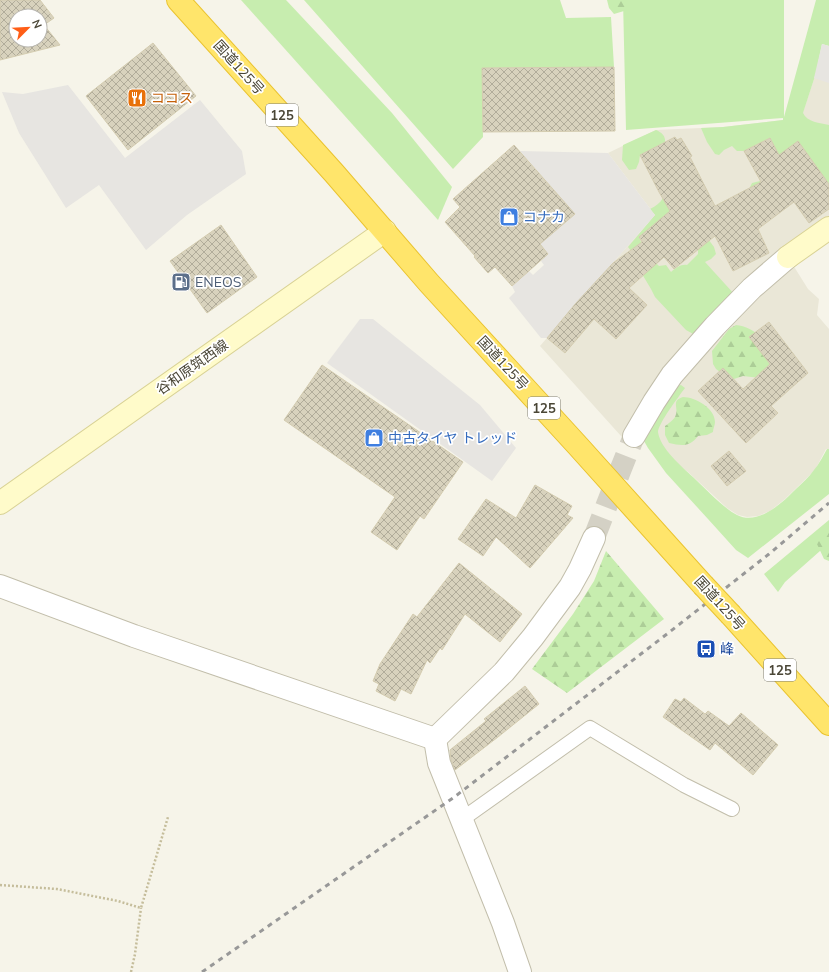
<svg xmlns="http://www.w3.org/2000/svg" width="829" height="972" font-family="Mulish,'Noto Sans JP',sans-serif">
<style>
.residential{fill:#eae7d7}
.green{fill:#c7edaf;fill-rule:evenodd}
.forest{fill:url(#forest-firs)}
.parking{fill:#e7e5e1}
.building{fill:url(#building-cross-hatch);stroke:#d4ccb0;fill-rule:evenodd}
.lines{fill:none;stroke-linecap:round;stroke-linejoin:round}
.street-tunnel{stroke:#d4d1c5;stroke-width:22;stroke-dasharray:22 11;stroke-linecap:butt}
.lane-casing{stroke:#c2beab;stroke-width:16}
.street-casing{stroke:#c2beab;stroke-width:24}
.secondary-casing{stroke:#d9d295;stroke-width:24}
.highway-casing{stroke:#eac32f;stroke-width:24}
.path{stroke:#c5bd9b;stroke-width:2.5;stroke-dasharray:2 2;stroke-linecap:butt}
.lane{stroke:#fff;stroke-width:14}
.street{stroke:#fff;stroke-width:22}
.secondary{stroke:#fffbca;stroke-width:22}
.highway{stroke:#ffe56b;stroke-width:22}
.rail{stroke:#989898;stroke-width:3;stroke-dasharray:5 5;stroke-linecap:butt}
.highway-bridge-casing{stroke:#eac32f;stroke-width:24;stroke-linecap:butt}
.highway-bridge{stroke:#ffe56b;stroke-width:22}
.labels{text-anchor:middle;stroke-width:3.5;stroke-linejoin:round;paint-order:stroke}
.shield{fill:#fff;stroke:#807e72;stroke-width:1}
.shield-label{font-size:13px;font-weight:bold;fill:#4a4636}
.street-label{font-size:14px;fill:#4a4636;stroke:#fff}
.food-label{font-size:14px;fill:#c56008;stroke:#fff;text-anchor:start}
.shop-label{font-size:14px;fill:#366cbe;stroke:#fff;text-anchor:start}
.service-label{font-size:14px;fill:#4e5e75;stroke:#fff;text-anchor:start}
.transit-label{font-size:14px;fill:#164399;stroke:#fff;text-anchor:start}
</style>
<defs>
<pattern id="forest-firs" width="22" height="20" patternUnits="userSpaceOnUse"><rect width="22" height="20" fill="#c7edaf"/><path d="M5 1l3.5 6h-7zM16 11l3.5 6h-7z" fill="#accd97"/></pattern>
<pattern id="building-cross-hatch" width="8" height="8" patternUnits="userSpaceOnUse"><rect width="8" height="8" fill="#d8d2bd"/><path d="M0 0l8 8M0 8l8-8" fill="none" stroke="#b1ac9a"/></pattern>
</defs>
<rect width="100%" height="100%" fill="#f6f4e9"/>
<polygon class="residential" points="829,46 829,228 788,257 808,289 819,299 817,315 829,329 829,449 826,449 815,470 785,499 770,511 758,516 747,517 738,515 727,508 688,472 644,441 630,446 540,346 566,316 655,215 608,153 656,130 723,127 783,120 799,124 816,73"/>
<g class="green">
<polygon points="241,0 286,0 392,113 452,187 438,220"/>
<polygon points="304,0 560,0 566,18 611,17 614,67 482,68 483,137 453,169"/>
<path d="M623,0H784V117L816,0H829V46L822,44L816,73L803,113C807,122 820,123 829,125V184L750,192V187L752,183L760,181L763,186L788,173L770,138L744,151H737L732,146L724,150L719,155L715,154L707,142L701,128L723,127L783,120V118L626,130Z"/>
<path d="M656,130C661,132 666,136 665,142L640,155L639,162L636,169L629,170L622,160L623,145Z"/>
<path d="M665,193L700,228L714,247L716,254L711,259L705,262L735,295L695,335L686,330L655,297L651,289L642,274L638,260L628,247L655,215L650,209C656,206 660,203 663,198L661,195ZM668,213L698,250V254L687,265C681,264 676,268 671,272L666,265L659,266C651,258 643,249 639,237Z"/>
<path d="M681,385L685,388C679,396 658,424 658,432C660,448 682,467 693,477C705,488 723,508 737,515C759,526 783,502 797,488C803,482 809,477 814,470C819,464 823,456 827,449H829V494L748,558L736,550L708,519L666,473L648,448L644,441L648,431L677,386Z"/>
<polygon points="829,520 829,543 785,582 778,592 764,574"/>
</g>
<g class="forest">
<polygon points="607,0 629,0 629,6 624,11 614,14 609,8"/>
<path d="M736,325C745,326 755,330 761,338C764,343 769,358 771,364L760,378L743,376L731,380L716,369L713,364L712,351L729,329Z"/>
<path d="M683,397C695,397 715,408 715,422C715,425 713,429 713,432L707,435L698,436C690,447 682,446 669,443L665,435V426C668,424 673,420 675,417C680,408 670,401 683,397Z"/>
<polygon points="829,525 829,561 824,559 817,544 821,532"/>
<polygon points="606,551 664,619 567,693 532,669 573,614 594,581"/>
</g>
<g class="parking">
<polygon points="822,44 829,46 829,83 814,78"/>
<polygon points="68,85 125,158 200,100 242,151 246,174 187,215 146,250 99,185 66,208 19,133 2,92 23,94"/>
<polygon points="520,151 608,153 655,215 566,316 547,338 541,338 509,298 515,292 512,286 529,271 533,275 544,265 541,261 548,254 540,244 575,214"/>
<polygon points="360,319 373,319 480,405 516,448 492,481 327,363"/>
</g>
<g class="building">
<path d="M0,0H40L54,18L44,25L60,45L0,60ZM16,16H40V40H16Z"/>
<polygon points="153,43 196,96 128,150 86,96"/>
<polygon points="614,67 615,131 483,132 482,68"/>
<polygon points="675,137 677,140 681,138 692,156 690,157 715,206 761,182 744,151 770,138 779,155 798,141 829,184 829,209 809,223 794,202 758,229 769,253 733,271 715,236 674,269 664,257 629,288 647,305 616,339 594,319 565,353 547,338 576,303 613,263 642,242 639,237 670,211 659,192 640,155"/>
<polygon points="514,145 575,214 540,244 548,254 512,286 495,267 488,273 474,257 475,256 445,222 460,207 453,199"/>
<polygon points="221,225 257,277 207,313 170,261"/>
<polygon points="769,322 808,373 771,406 778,413 746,443 698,391 723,368 743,389 770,364 749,337"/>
<polygon points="322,365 463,462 424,519 420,516 397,550 371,532 395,497 284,420"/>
<polygon points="729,451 746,471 727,486 711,466"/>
<polygon points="535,485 572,506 567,515 573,518 530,568 496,537 483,556 458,539 486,499 516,518"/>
<polygon points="459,563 522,614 500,642 465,614 442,650 440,648 430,663 427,660 411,694 401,689 395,701 376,691 379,684 373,681 380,664 413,614 417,617"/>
<polygon points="525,686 539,704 498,737 455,770 451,760 450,750 486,721 484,719"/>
<polygon points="684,698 705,714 708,711 729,726 741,713 778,745 753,775 715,743 710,750 663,717 675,699 681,702"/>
</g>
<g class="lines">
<polyline class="street-tunnel" points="594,538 620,471 634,436"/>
<g class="lane-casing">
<polyline id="lane" points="461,820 590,728 684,785 732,809"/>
</g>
<g class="street-casing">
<g id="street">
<polyline points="634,436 654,402 672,375 715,326 752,288 788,257"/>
<polyline points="0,586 134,636 435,739"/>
<polyline points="435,739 504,672 533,637 570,587 580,569 594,538"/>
<polyline points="435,739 439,763 503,923 520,972"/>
</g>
</g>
<g class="secondary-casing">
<g id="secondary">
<polyline points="788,257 829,228"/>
<polyline points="0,503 385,231"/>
</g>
</g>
<g class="highway-casing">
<g id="highway">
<polyline points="178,0 334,173 429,283 578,446 703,585"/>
<polyline points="731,615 829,724"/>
</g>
</g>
<g class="path">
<polyline points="0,885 57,889 118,901 141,908 168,817"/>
<polyline points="131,972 135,954 141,908"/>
</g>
<use href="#lane" class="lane"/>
<use href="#street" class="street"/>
<use href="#secondary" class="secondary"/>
<use href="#highway" class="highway"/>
<polyline class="rail" points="202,972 453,798 667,634 769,554 829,503"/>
<g class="highway-bridge-casing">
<polyline id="highway-bridge" points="703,585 731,615"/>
</g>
<use href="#highway-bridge" class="highway-bridge"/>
</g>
<defs>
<g id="restaurant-square" transform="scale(1)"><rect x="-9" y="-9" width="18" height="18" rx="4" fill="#e8710a" stroke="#fff"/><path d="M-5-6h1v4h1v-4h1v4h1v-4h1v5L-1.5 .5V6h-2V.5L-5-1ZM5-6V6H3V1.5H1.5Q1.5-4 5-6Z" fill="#fff"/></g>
<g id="shop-square" transform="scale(1)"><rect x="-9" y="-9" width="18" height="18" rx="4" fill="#3f7fe0" stroke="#fff"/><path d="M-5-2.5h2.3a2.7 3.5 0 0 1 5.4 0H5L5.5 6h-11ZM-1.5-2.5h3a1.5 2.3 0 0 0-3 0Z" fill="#fff"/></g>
<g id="fuel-square" transform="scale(1)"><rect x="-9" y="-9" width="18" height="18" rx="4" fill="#5c6f8a" stroke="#fff"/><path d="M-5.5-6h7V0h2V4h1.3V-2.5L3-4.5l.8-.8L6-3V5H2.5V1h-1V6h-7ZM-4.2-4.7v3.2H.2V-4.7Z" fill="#fff"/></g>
<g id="bus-square" transform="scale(1)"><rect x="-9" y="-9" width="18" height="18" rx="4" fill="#1a4fb4" stroke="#fff"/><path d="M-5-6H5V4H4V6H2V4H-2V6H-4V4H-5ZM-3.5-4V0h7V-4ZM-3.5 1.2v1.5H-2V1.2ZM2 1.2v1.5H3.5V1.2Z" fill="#fff"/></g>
</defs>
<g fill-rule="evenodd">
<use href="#restaurant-square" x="137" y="98"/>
<use href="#shop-square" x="509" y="217"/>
<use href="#fuel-square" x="181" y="282"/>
<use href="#shop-square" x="374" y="438"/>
<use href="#bus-square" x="706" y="649"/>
</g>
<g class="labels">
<g class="shield">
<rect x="266" y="104" width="32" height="22" rx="3"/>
<rect x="528" y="397" width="32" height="22" rx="3"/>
<rect x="764" y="659" width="32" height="22" rx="3"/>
</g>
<g class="shield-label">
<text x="282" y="120">125</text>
<text x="544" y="413">125</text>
<text x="780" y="675">125</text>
</g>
<g class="street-label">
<text transform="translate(239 67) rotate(48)" y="5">国道125号</text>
<text transform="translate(503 363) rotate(47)" y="5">国道125号</text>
<text transform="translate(192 367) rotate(-35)" y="5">谷和原筑西線</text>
<text transform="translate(720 603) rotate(48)" y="5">国道125号</text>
</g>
<g class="food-label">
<text x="151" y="103">ココス</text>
</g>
<g class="shop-label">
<text x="523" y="222">コナカ</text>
<text x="388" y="443">中古タイヤ トレッド</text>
</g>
<g class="service-label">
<text x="195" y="287">ENEOS</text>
</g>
<g class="transit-label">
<text x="720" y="654">峰</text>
</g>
</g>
<g transform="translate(28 28) rotate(66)"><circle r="19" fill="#ffffff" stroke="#b7b5af"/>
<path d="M0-3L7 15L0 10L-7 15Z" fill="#ff5e17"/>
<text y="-6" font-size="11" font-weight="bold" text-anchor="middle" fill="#4a4636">N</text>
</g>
</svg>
